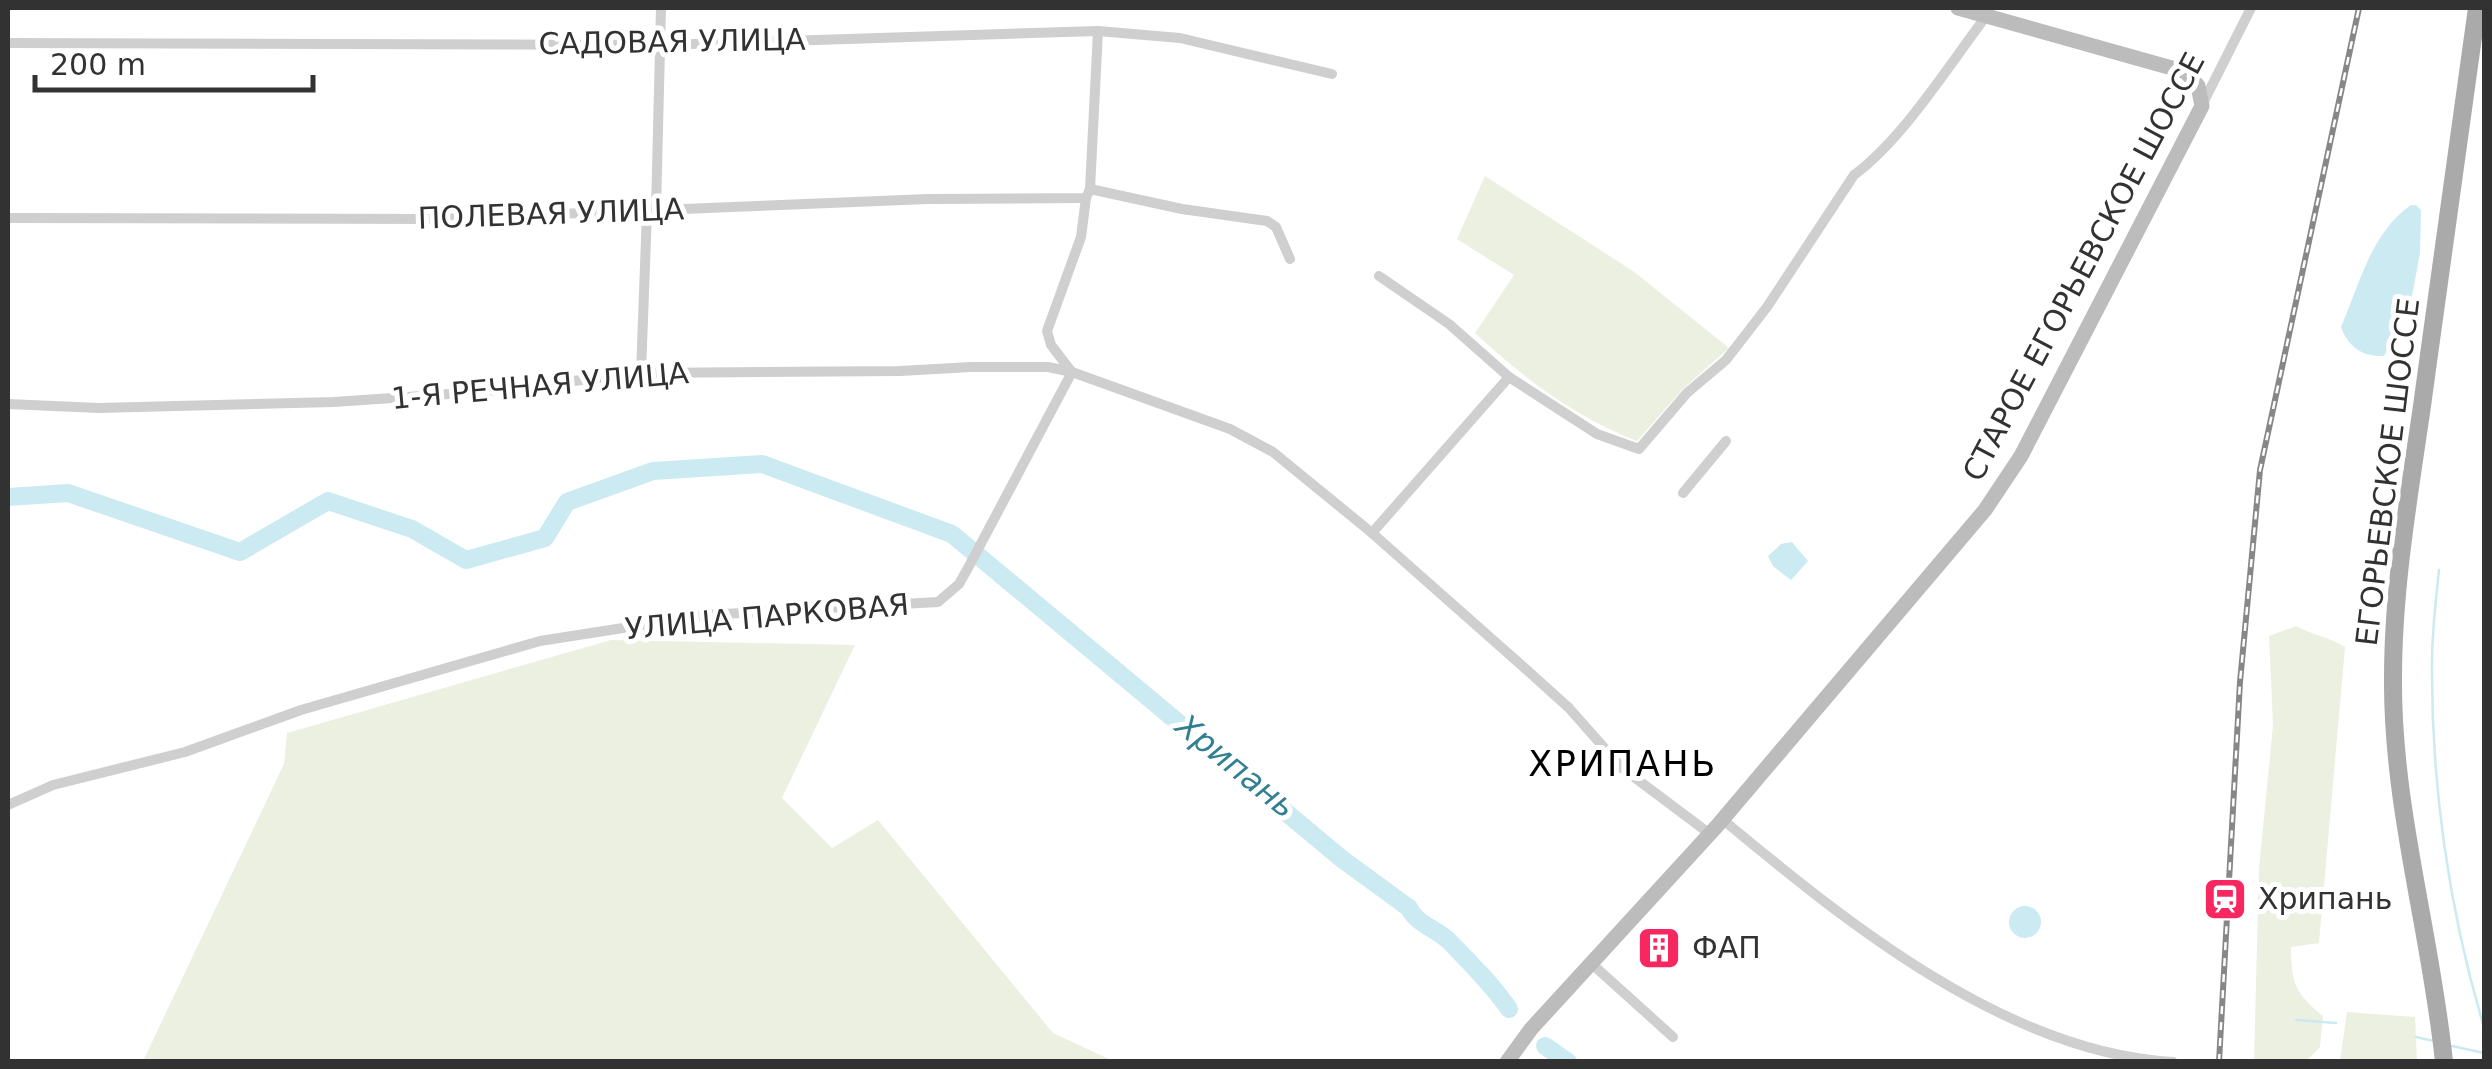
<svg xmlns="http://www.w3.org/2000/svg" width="2492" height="1069" font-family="'DejaVu Sans',sans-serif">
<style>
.green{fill:#ecf0e0}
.water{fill:#cbeaf1}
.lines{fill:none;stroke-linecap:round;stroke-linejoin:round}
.stream{stroke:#cbeaf1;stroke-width:2.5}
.river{stroke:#cbeaf1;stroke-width:18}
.minor{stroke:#cfcfcf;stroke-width:10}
.secondary{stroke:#bcbcbc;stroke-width:15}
.primary{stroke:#aaa;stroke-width:18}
.rail-casing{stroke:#878787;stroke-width:6}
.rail{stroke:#fff;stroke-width:2.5;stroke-dasharray:8;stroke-linecap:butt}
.labels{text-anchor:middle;stroke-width:10;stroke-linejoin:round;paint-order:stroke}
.street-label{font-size:30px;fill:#323232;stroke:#fff}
.poi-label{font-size:30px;fill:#323232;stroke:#fff;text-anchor:start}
.water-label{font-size:32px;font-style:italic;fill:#327f91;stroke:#fff}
.quarter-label{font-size:35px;letter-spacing:2.5px;fill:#000;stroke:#fff}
</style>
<rect width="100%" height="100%" fill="#fff"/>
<g class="green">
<path d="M1485,176L1633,271L1729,348L1683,389L1637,441C1575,417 1523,378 1475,333L1514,275L1457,239Z"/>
<path d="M2296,626C2314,636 2330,637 2345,647L2319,943L2291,947C2291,983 2295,993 2323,1016L2320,1047L2306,1061H2254L2259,869L2273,725L2269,636Z"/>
<polygon points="611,640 855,645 782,798 832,848 878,820 1053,1033 1113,1061 143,1061 284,764 287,733"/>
<polygon points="2347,1012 2415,1017 2417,1061 2340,1061"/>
</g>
<g class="water">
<path d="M2411,205H2416L2421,210L2420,253L2410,307L2384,356C2363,357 2348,347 2341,327C2360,284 2370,234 2411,205Z"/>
<polygon points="1792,542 1808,561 1791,580 1773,566 1768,556 1781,544"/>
<circle cx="2025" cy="922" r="16"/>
</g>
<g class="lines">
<g class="stream">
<path d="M2439,570C2436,600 2432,631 2432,662C2431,784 2449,911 2484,1027"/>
<polyline points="2296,1020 2336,1023"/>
<polyline points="2416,1037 2434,1041"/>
<polyline points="2452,1046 2484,1053"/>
</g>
<g class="river">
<path d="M8,497L68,493L240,552L328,501L412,529L466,560L545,538L567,502L653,471L762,464L952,534L1342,859L1409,908C1417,925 1438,929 1451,943C1471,964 1492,984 1509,1009"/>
<polyline points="1545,1046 1568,1062"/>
</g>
<g class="minor">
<polyline points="8,43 659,45 1098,31 1180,38 1332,74"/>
<polyline points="2202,105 2251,8"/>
<polyline points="1090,189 1182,209 1267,221 1276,227 1290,259"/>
<polyline points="1090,189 1098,31"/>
<polyline points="656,210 661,8"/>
<polyline points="8,218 435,219 928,199 1086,198 1090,189"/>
<path d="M1379,276L1449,324L1509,377L1597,434L1639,449L1687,393L1726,360L1767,307L1854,175C1903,139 1949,65 1987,15"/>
<polyline points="1071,371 1051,345 1047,331 1081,237 1086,198"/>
<polyline points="641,373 647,212"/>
<polyline points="8,404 98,408 334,402 479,392 641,373 900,371 971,367 1048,367 1072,372 1230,429 1273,452 1372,533 1528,671 1569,708 1622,768 1710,834"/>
<polyline points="1683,493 1726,441"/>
<polyline points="1372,533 1509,377"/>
<polyline points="8,805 53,785 185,752 301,710 540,641 706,615 938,602 959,584 968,568 1072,372"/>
<path d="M1722,819C1846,922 2007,1053 2173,1062"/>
<polyline points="1592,964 1673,1037"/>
</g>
<polyline class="secondary" points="1507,1062 1531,1029 1717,826 1985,510 2021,456 2202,106 2198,86 2186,72 1958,8"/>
<path class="primary" d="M2444,1062C2431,933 2392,808 2393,678C2393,587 2409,496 2422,406C2440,273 2459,140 2477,8"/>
<g class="rail-casing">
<polyline id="rail" points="2219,1062 2240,682 2260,470 2359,8"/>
</g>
<use href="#rail" class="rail"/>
</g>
<defs>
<g id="station-square" transform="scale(2.25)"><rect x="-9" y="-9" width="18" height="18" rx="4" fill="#f72760" stroke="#fff"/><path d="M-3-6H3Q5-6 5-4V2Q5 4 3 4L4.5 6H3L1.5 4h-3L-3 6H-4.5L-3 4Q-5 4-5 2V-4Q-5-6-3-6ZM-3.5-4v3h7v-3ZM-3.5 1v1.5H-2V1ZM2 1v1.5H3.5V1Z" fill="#fff"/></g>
<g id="building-square" transform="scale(2.25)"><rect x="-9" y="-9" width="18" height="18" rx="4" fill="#f72760" stroke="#fff"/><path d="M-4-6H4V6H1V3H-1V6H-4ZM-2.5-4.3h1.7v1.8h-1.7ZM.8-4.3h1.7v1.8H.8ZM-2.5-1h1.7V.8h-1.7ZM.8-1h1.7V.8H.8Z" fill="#fff"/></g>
</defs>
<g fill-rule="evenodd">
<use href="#station-square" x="2225" y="899"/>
<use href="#building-square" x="1659" y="948"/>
</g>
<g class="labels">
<g class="street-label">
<text transform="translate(672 42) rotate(-1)" y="10">САДОВАЯ УЛИЦА</text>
<text transform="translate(551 214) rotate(-2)" y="10">ПОЛЕВАЯ УЛИЦА</text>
<text transform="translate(2084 267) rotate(-62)" y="10">СТАРОЕ ЕГОРЬЕВСКОЕ ШОССЕ</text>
<text transform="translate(540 386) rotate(-5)" y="10">1-Я РЕЧНАЯ УЛИЦА</text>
<text transform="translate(2388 472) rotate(-83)" y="10">ЕГОРЬЕВСКОЕ ШОССЕ</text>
<text transform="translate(767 617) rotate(-5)" y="10">УЛИЦА ПАРКОВАЯ</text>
</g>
<g class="poi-label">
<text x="2258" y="909">Хрипань</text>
<text x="1692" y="958">ФАП</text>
</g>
<g class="water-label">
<text transform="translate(1236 766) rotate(39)" y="11">Хрипань</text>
</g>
<g class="quarter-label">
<text x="1623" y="776">ХРИПАНЬ</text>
</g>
</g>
<rect width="2492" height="1069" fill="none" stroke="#323232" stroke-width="20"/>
<path d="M35 75v15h278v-15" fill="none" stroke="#323232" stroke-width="5"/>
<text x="50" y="75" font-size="30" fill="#323232" stroke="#ffffff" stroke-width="8" paint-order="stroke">200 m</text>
</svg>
